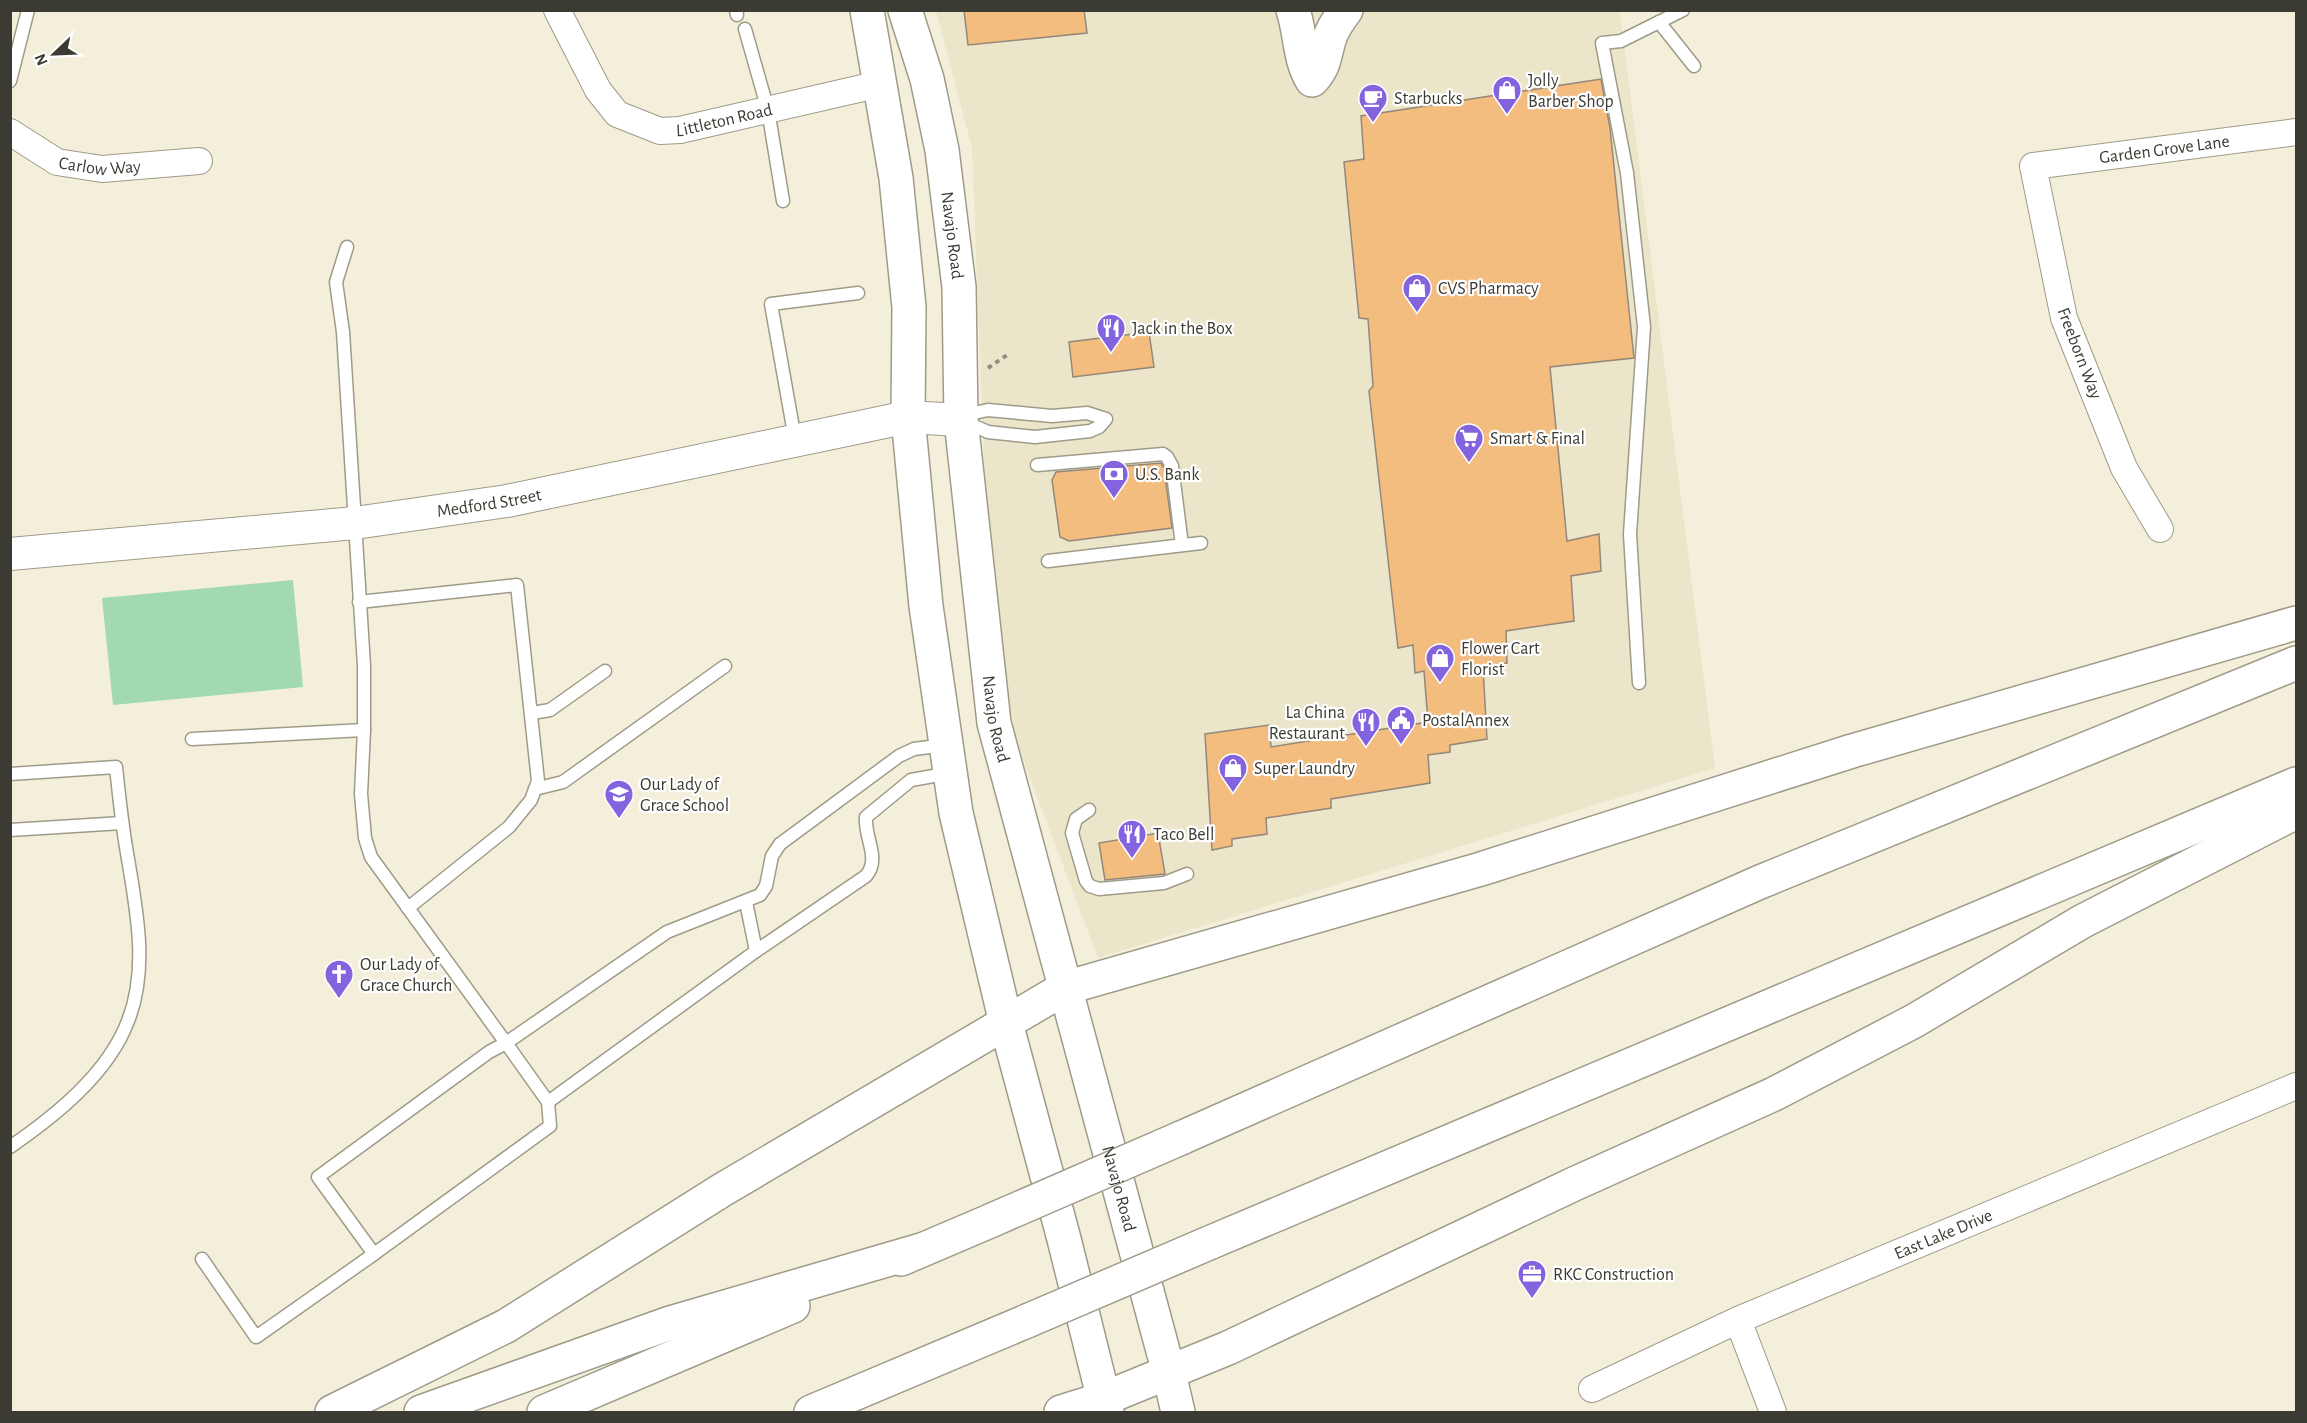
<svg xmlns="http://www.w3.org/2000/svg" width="2307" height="1423" font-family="'Alegreya Sans',sans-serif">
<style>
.built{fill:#ebe5ca}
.green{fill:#a2d9b1}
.building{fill:#f3bd80;stroke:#958779;stroke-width:1.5}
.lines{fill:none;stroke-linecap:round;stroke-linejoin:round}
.service-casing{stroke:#9f9b89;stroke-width:15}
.minor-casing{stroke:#9f9b89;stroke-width:28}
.tertiary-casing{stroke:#9f9b89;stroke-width:34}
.primary-casing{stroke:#9f9b89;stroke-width:36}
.motorway-casing{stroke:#9f9b89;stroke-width:36}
.path{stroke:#918e81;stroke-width:4;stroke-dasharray:4.5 4.5;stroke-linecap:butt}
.service{stroke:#fff;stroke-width:12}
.minor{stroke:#fff;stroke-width:26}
.tertiary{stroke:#fff;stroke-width:32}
.primary{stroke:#fff;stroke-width:33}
.motorway{stroke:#fff;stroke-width:33}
.motorway-bridge-casing{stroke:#9f9b89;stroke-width:36;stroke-linecap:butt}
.motorway-bridge{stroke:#fff;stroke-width:33}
.labels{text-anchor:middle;stroke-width:4.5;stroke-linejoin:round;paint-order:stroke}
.poi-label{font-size:18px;fill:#3c3b33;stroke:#fff;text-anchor:start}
.street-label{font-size:18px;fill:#3c3b33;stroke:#fff}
</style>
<rect width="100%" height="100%" fill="#f3efdb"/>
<polygon class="built" points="936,11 1620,11 1715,768 1098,958 1015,738 987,537 972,148"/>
<polygon class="green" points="293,580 303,687 113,705 102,598"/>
<g class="building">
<polygon points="964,10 1084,10 1087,33 968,45"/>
<polygon points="1601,79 1610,128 1634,358 1550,367 1567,541 1599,534 1601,571 1571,576 1574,621 1506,631 1507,663 1483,667 1487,739 1450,745 1450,752 1428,755 1430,783 1331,799 1331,808 1266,818 1267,834 1232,839 1232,846 1212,850 1205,734 1269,725 1271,747 1428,722 1424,671 1415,673 1413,645 1398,648 1369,391 1373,386 1368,319 1359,318 1344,162 1364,159 1361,116"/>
<polygon points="1149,332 1154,367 1073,377 1069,342"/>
<polygon points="1161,463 1164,469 1172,528 1069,541 1060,537 1052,480 1056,472"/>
<polygon points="1158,833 1165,874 1105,880 1099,843"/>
</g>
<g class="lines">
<g class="service-casing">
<g id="service">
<polyline points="736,10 737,15"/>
<polyline points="1659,22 1694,66"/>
<polyline points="745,29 768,110 783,201"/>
<polyline points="10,81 28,10"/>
<polyline points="347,247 336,282 343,332 364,666 364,730 361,794 365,838 371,857 506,1043 667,932 760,895 766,886 772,856 780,844 899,756 914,749 945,745"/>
<polygon points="988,410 1052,416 1087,413 1106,419 1099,427 1090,431 1035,437 988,432 961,420 974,413"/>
<polyline points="795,439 771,304 858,293"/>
<polyline points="1037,465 1163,454 1167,457 1172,466 1182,545"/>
<polyline points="1048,561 1201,543"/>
<polyline points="359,602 517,585 538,781 531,800 509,827 408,908"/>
<polyline points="1639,683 1630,534 1644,327 1627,173 1602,43 1621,41 1683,10"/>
<polyline points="532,713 550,710 605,671"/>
<polyline points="192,739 364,730"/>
<path d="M10,774L116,767C119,796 122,825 127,853C136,908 149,968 128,1021C108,1074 55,1116 10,1147"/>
<polyline points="535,789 563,782 725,666"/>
<polyline points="1089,810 1076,819 1072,833 1086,881 1090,886 1099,889 1164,883 1187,874"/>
<polyline points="10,830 122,823"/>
<path d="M756,951L866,876C881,858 864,838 866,817L911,780L950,773"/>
<polygon points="506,1043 548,1102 550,1126 374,1254 318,1177 489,1052"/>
<polyline points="548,1102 756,951 746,902"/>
<polyline points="202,1259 256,1337 374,1254"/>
</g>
</g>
<g class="minor-casing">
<g id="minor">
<path id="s1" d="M557,10L598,90L617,114L660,131L680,130L880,84"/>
<path id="s2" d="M10,132L57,162L102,169L199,161"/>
<path id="s3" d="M2160,529L2124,468L2064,318L2033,166L2296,132"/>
<polyline points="1738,1320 1773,1412"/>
<path id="s4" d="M1592,1389L1738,1320L2296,1086"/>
</g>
</g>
<g class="tertiary-casing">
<g id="tertiary">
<path id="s5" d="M10,554L355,523L507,501L908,417L961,420"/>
</g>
</g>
<g class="primary-casing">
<g id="primary">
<polyline points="867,10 896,178 909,307 908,417 926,606 956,813 1006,1023 1064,1239 1107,1412"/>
<path id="s6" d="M905,10L927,79L942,150L959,287L961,420L994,723L1169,1373L1178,1412"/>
<path d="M1293,10C1301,34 1299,59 1312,80C1325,66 1324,57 1329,40C1332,29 1339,19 1346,10"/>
</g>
</g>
<g class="motorway-casing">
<g id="motorway">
<polyline points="1181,1138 1760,882 2296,663"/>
<polyline points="1209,1243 2296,784"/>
<polyline points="901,1259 990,1221"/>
<polyline points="332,1412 506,1326 722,1190 1065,988 1481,869 1852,751 2296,623"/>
<polyline points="421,1412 670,1323 921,1250"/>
<polyline points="544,1412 793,1306"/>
<polyline points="811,1412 1027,1321"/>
<polyline points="1061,1412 1103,1399 1228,1348 1574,1184 1774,1094 1914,1021 2083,921 2296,812"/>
</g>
</g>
<polyline class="path" points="988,368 1010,353"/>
<use href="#service" class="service"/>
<use href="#minor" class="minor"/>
<use href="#tertiary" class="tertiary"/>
<use href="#primary" class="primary"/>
<use href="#motorway" class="motorway"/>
<g class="motorway-bridge-casing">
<g id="motorway-bridge">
<polyline points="990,1221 1181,1138"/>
<polyline points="1027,1321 1209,1243"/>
</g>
</g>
<use href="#motorway-bridge" class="motorway-bridge"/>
</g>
<defs>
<g id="shop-pin" transform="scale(1.5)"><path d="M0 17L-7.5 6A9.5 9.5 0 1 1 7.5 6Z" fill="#8363de" stroke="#fff"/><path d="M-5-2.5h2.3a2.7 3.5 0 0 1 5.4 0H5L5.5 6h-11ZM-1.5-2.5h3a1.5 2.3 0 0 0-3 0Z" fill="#fff"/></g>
<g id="cafe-pin" transform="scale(1.5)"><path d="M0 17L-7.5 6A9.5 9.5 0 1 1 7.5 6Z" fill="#8363de" stroke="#fff"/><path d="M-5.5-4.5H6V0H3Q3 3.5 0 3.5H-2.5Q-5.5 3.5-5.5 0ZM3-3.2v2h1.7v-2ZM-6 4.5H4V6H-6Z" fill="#fff"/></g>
<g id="restaurant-pin" transform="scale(1.5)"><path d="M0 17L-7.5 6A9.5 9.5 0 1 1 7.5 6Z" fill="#8363de" stroke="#fff"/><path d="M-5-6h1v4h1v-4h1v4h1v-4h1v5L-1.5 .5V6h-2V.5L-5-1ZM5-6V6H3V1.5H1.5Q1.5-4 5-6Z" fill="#fff"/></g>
<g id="supermarket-pin" transform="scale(1.5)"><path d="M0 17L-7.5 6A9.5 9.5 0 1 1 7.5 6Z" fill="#8363de" stroke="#fff"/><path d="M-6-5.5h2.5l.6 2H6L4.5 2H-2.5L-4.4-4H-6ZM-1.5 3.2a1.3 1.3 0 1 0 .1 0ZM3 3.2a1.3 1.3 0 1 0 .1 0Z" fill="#fff"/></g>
<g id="bank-pin" transform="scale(1.5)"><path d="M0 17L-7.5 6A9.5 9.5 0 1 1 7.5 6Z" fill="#8363de" stroke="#fff"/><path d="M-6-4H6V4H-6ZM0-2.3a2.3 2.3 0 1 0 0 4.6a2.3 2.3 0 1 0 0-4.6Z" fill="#fff"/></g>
<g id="civic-pin" transform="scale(1.5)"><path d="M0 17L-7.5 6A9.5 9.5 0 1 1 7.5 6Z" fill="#8363de" stroke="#fff"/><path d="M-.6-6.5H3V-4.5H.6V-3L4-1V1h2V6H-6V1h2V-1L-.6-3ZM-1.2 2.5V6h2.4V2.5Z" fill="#fff"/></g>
<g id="school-pin" transform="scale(1.5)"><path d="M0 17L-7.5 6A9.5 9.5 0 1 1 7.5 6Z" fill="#8363de" stroke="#fff"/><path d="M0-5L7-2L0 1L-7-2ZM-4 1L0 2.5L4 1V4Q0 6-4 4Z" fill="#fff"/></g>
<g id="church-pin" transform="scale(1.5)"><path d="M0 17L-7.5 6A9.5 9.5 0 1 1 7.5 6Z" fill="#8363de" stroke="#fff"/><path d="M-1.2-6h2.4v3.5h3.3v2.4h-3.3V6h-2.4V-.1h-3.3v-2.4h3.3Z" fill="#fff"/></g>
<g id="office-pin" transform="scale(1.5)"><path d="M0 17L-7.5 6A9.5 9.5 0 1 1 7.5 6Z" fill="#8363de" stroke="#fff"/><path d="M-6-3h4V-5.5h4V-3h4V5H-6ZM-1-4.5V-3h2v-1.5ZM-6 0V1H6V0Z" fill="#fff"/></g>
</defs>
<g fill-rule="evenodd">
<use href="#shop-pin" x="1507" y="90"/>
<use href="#cafe-pin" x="1373" y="98"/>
<use href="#shop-pin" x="1417" y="288"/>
<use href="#restaurant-pin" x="1111" y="328"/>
<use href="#supermarket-pin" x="1469" y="438"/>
<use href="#bank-pin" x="1114" y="474"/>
<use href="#shop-pin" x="1440" y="658"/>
<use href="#civic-pin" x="1401" y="720"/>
<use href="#restaurant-pin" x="1366" y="722"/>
<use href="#shop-pin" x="1233" y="768"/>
<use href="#school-pin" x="619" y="794"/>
<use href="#restaurant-pin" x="1132" y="834"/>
<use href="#church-pin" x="339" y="974"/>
<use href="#office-pin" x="1532" y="1274"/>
</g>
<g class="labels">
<g class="poi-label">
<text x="1528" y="86">Jolly<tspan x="1528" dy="21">Barber Shop</tspan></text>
<text x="1394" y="104">Starbucks</text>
<text x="1438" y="294">CVS Pharmacy</text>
<text x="1132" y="334">Jack in the Box</text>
<text x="1490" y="444">Smart &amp; Final</text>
<text x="1135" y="480">U.S. Bank</text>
<text x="1461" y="654">Flower Cart<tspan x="1461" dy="21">Florist</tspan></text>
<text x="1345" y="718" text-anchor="end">La China<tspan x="1345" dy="21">Restaurant</tspan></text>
<text x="1422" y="726">PostalAnnex</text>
<text x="1254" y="774">Super Laundry</text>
<text x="640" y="790">Our Lady of<tspan x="640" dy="21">Grace School</tspan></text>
<text x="1153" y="840">Taco Bell</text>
<text x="360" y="970">Our Lady of<tspan x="360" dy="21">Grace Church</tspan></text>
<text x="1553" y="1280">RKC Construction</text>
</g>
<g class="street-label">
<text dy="6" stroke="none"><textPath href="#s1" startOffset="232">Littleton Road</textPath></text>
<text dy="6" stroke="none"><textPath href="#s3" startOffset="520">Garden Grove Lane</textPath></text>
<text dy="6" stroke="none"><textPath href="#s2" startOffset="99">Carlow Way</textPath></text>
<text dy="6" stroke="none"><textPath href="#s6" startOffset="231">Navajo Road</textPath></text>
<text transform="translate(2080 353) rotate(69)" y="6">Freeborn Way</text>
<text dy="6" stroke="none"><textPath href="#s5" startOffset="482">Medford Street</textPath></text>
<text dy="6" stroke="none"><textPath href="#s6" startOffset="717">Navajo Road</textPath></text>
<text dy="6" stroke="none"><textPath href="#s6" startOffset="1203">Navajo Road</textPath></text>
<text dy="6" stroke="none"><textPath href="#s4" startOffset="384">East Lake Drive</textPath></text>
</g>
</g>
<rect width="2307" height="1423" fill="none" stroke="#3c3b33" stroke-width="24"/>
<g transform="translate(54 54) rotate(247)" stroke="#ffffff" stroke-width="4.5" paint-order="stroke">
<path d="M0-4.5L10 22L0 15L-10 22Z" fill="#3c3b33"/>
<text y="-9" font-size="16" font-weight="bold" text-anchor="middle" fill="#3c3b33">N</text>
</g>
</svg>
